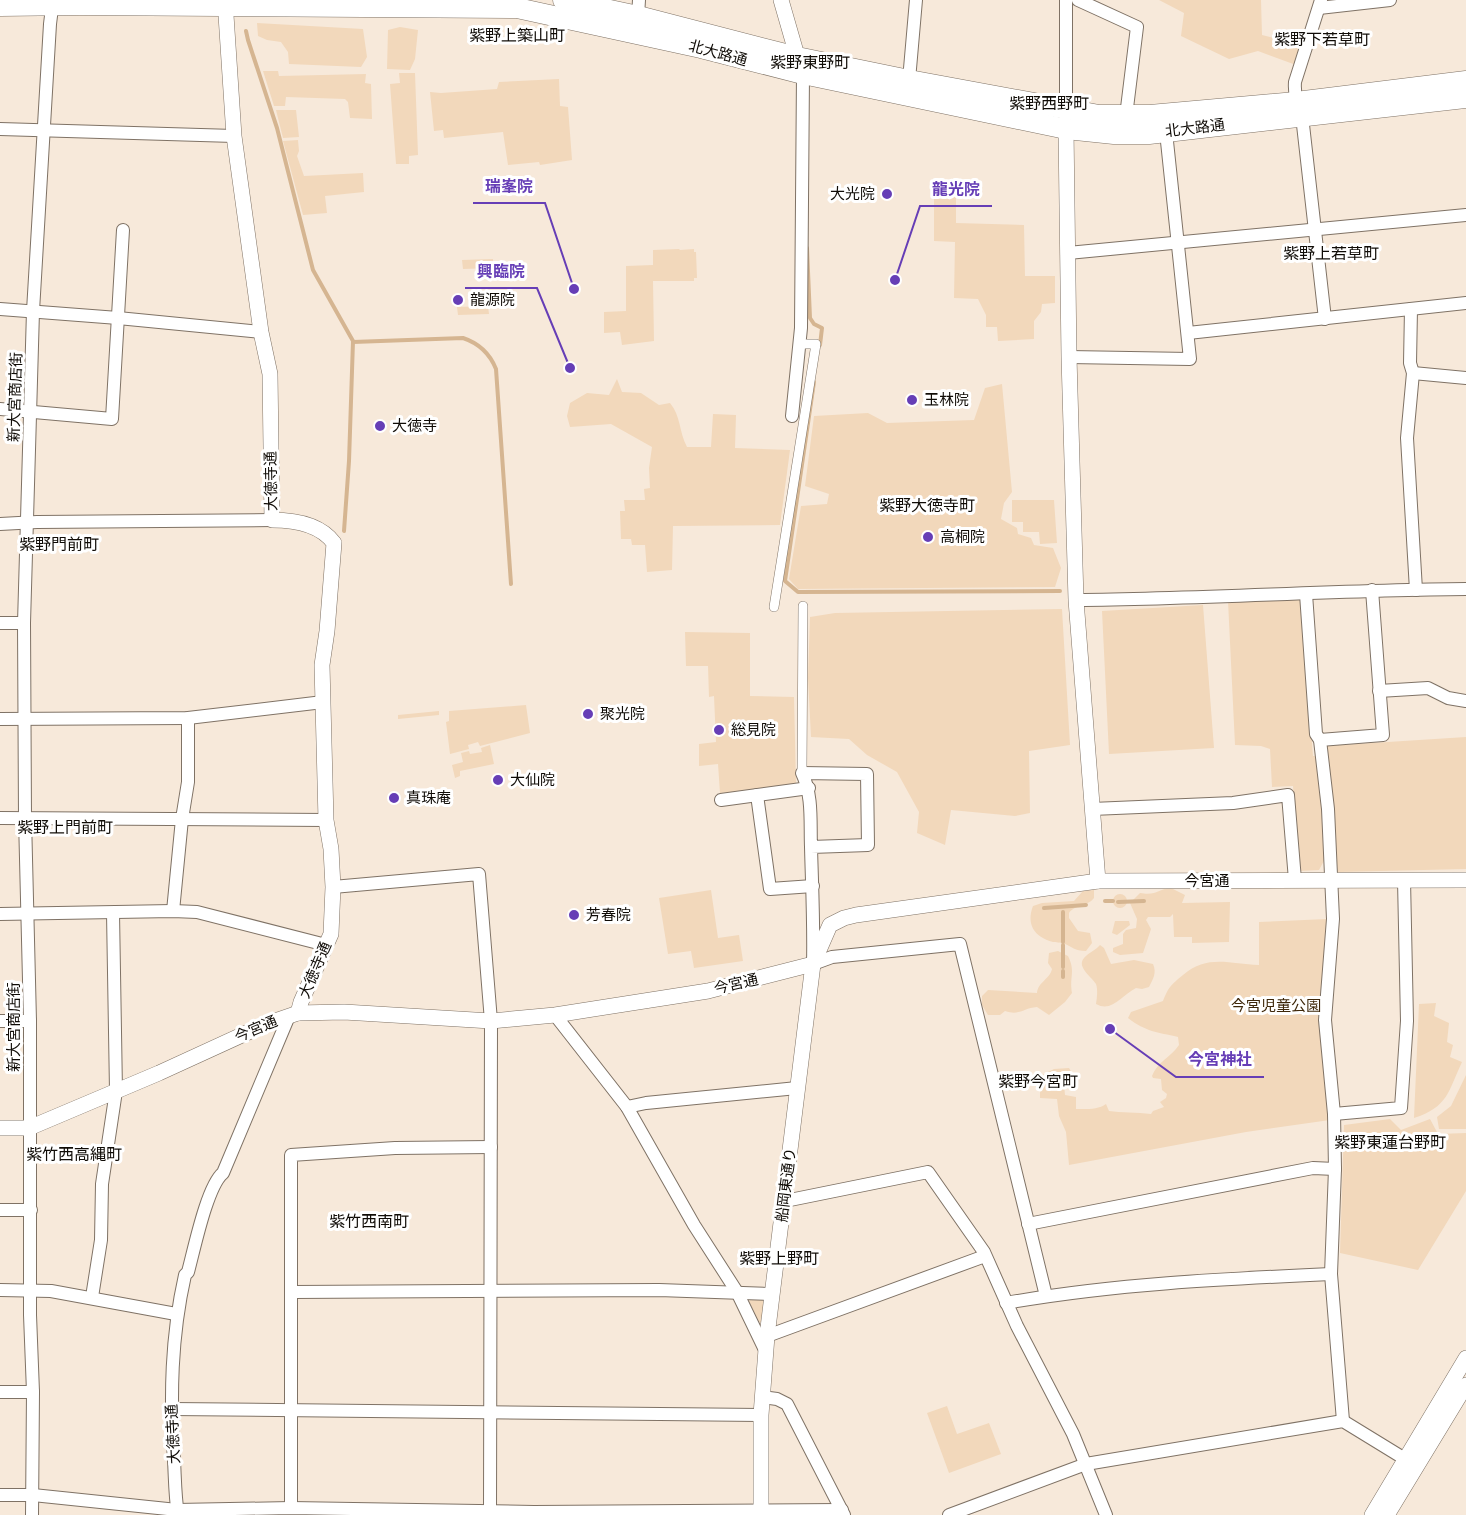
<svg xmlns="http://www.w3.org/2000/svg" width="1466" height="1515" font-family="'Asap Condensed','Noto Sans JP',sans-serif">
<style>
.green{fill:#f2d8bb}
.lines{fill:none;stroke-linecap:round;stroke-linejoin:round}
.stream{stroke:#d5b591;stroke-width:4}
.pedestrian-casing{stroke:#7f7265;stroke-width:10}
.minor-casing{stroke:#7f7265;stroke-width:14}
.tertiary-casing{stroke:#7f7265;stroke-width:16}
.primary-casing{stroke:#7f7265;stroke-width:21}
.pedestrian{stroke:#fff;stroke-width:9}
.minor{stroke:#fff;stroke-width:12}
.tertiary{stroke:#fff;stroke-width:15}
.primary{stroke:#fff;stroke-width:20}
.poi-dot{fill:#663eb6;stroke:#fff;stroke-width:2}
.labels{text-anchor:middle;stroke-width:6;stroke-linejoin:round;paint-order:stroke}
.street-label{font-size:15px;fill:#0f0b06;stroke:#fff}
.poi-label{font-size:15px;fill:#0f0b06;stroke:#fff;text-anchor:start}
.park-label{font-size:15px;fill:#3e2709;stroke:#fff}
.neighbourhood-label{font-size:16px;fill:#0f0b06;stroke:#fff}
.leader{fill:none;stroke:#663eb6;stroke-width:2}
.callout-dot{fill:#663eb6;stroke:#fff;stroke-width:2}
.callout-label{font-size:16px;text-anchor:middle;font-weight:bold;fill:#663eb6;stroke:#fff;stroke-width:6;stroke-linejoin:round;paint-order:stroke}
</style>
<rect width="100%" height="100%" fill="#f7e9da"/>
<g class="green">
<polygon points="1159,0 1261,0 1262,35 1302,45 1296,65 1258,51 1229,59 1181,36 1184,13"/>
<polygon points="257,23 363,29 367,57 361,67 289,64 288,52 281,42 267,40 258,36"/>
<polygon points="400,27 418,30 415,59 410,70 387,69 388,30"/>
<polygon points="263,71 278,71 279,76 366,74 365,83 371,84 372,119 350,118 348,102 345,99 286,97 285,106 274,106"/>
<polygon points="399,73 415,73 418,155 409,156 409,164 396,164 390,84 400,83"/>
<polygon points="559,79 560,106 568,107 572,160 540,165 539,162 508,165 503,132 444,138 443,130 434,131 430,92 441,93 497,89 499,82"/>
<polygon points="276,110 296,110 299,137 283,138"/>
<polygon points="298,140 299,151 297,156 304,176 363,173 364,192 325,196 327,213 303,215 283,141"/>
<polygon points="934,191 956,191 956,223 1024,225 1025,276 1055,276 1055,303 1042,304 1041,312 1034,321 1034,339 998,341 997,327 986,327 986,315 978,299 954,298 955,242 934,241"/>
<polygon points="679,249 680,250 694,249 694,252 696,252 697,278 694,278 694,281 653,281 654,341 622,345 620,332 604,333 604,312 626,311 626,266 653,265 653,250"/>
<polygon points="493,259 493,268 463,269 462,260"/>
<polygon points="488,306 489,314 458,315 457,307"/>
<path d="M617,379L622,392L641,393L659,405L670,403C681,416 679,432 687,447H711L713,414L736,415L735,448L790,450L780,525L673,526L672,570L647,572L645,545H632L631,539H621L620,511H625L624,500H645L644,489L650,488L649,468L652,447L611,424L570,427L567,416L570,403L587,393L609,395Z"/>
<polygon points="1002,384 1012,492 1004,503 1001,519 1017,528 1018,534 1031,538 1034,545 1053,548 1061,568 1055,587 798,589 789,579 801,506 827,504 829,494 805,486 814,416 868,413 887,423 974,420 985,388"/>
<polygon points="1012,500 1054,500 1057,543 1040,544 1039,532 1023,532 1023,522 1012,522"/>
<polygon points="1300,599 1313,756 1320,756 1326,857 1319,870 1299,871 1293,786 1272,787 1270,749 1261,746 1235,745 1228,601"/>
<polygon points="1203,605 1214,748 1109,754 1102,611"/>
<polygon points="1062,609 1070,745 1029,751 1030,813 1015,816 951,810 945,845 917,833 919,812 897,772 867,755 849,739 811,737 808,678 810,617 835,613"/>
<polygon points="685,632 750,633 750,696 794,697 796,783 757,791 720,793 718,764 699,766 699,744 716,742 714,696 709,697 708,666 686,666"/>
<polygon points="526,705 530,733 480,746 478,742 468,745 469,749 450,754 446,722 449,721 449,711"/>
<polygon points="439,711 439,715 398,719 398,715"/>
<polygon points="1466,737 1466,869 1338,872 1325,746"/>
<polygon points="490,745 494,764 460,771 460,776 455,778 452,765 463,762 461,753 469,751 470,754 482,752 481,748"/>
<path d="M1171,888L1185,895L1182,903L1230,902L1229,942L1192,943V937H1174L1173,914L1170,917H1148L1146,920L1151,929L1143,953L1120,955L1113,952V948L1123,944V934L1126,930L1136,928L1137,919L1130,903L1140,893C1157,896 1157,889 1171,888Z"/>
<polygon points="711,890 718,938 739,935 743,961 694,968 691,951 668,954 659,898"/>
<path d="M1094,890V898C1087,907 1074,905 1069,913V918L1078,931L1090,933L1092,943L1086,951C1074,951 1073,947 1063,943C1061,943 1055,942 1053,942C1034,937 1026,924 1033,906L1042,903L1074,901L1083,891Z"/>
<circle cx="1120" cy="901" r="7"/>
<path d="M1327,919L1330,1120L1246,1132L1069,1165L1066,1132L1059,1116L1057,1099L1040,1098V1076L1054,1069L1069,1068L1072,1073L1073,1079L1064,1085L1065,1095L1076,1097V1109C1085,1109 1098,1110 1106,1104L1109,1111C1121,1113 1137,1112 1151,1114L1153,1111L1164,1107L1160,1102L1166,1098L1167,1094L1162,1090L1161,1079L1153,1078L1152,1076C1157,1062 1171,1057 1179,1045L1178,1037C1157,1032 1146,1032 1128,1018L1131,1012L1163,1001C1169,986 1171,985 1183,975C1207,954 1230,964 1259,965V922Z"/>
<polygon points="1115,921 1129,921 1130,925 1117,935 1112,933"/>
<path d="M1100,945L1104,948L1111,964L1134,960L1153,964C1157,973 1153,979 1149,987L1142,989L1136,988C1122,995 1112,1013 1096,1004C1097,998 1098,990 1096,984C1092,977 1076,967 1084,958C1088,953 1096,950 1100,945Z"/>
<path d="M1058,951L1068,956C1076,972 1069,976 1072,993L1065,1002L1049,1015L1037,1007C1023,1008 1020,1016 1005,1011L1000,1015H988L982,1005V996L988,990L1037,993C1038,982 1050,979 1052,969L1048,963L1049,953Z"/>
<path d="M1436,1003L1434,1016L1449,1023L1447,1042L1453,1045L1450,1057L1462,1062C1448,1092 1448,1107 1414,1118L1419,1004Z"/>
<polygon points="1466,1075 1466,1129 1439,1129 1437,1117 1451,1106"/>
<polygon points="1390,1119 1401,1130 1430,1119 1438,1134 1466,1133 1466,1191 1418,1270 1340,1253 1344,1125"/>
<polygon points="765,1299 761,1322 759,1322 749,1301 750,1300"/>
<polygon points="947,1406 957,1434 989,1423 1001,1454 949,1473 927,1413"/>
</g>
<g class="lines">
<g class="stream">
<polyline points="246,31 248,40 277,128 313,270 353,341 349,461 344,531"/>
<polyline points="807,248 810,318 814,324 822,328 820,345"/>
<path d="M353,342L463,338C478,343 490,354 496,369L511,584"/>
<polyline points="814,382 785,581 798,592 1060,591"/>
<polyline points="1105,901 1113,901"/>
<polyline points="1118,902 1144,901"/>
<polyline points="1044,908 1086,905"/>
<polyline points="1063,912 1063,942"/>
<polyline points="1063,967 1063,945"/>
<polyline points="1063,971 1063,977"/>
</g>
<g class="pedestrian-casing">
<g id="pedestrian">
<polyline points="774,607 816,344 800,344"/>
<polyline points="802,773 803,606"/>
</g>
</g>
<g class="minor-casing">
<g id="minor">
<polyline points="1078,0 1137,27 1126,116"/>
<path d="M1321,0L1295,82C1294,95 1297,105 1302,116L1325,319"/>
<polyline points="1319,8 1390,0"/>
<polyline points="638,16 639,0"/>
<polyline points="909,80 916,0"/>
<polyline points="1066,116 1066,0"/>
<polyline points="0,129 234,136"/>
<polyline points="1068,253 1466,215"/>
<polyline points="0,309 118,318 261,332"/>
<polyline points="1411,309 1410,363 1413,373 1407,438 1416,590"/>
<polyline points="1188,333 1466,303"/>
<polyline points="1069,357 1190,359 1166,132"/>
<polyline points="1413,373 1466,378"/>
<polyline points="0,409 112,419 123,230"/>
<polyline points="792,416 801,328 803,74"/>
<polyline points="0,524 37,522 272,520"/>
<polyline points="1306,594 1316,734 1320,740 1328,809 1333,919 1325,1020 1334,1114 1335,1169 1331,1274 1343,1421"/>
<path d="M1076,600C1206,599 1336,590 1466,589"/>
<polyline points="0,623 24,623"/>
<polyline points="1379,691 1428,688 1448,698 1466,701"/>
<polyline points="0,719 188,718 323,702"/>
<polyline points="1320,740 1383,735 1372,590"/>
<polyline points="757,795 770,889 813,886"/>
<polyline points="721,800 809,788"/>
<polyline points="1092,809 1233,803 1288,795 1295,880"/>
<polyline points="0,818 326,820"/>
<path d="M811,847L868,845L867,774L802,773C813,796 810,822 811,847C812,886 814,925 813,964L832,957L960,944L1046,1296"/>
<polyline points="333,887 479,874 491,1021 490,1512"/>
<polyline points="173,911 182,819 188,782 188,718"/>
<polyline points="0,914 173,911 197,912 326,945"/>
<polyline points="555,1015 627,1107 694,1225 737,1292 765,1350"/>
<polyline points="0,1021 30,1021"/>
<polyline points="627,1107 646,1103 797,1088"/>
<polyline points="1334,1114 1401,1108 1407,1021 1404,880"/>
<polyline points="785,1201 928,1172 984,1252 1017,1326 1073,1434 1106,1515"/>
<polyline points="0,1210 31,1210"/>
<polyline points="1028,1224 1313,1168 1335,1169"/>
<polyline points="0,1290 51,1291 176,1314"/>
<polyline points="293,1292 659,1290 772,1294"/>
<polyline points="92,1297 101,1240 102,1184 116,1091 113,913"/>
<path d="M1006,1303C1113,1284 1222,1279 1331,1274"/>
<polyline points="767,1336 985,1256"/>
<polyline points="0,1392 33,1392"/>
<polyline points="762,1397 777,1399 787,1404 844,1515"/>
<polyline points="171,1409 761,1415"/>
<polyline points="0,1495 33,1495 177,1510 291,1508 534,1512 842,1510"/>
<polyline points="291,1508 291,1155 395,1148 491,1147"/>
<polyline points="32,1515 33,1392 30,1315 30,1021 25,818 24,623 33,311 50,24 53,0"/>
<path d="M178,1515C175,1497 175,1478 174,1460C170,1397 171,1337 185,1275L188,1272C194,1250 207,1186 223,1173L289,1016"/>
<polyline points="949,1515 1086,1464 1343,1421 1405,1459"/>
</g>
</g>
<g class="tertiary-casing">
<g id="tertiary">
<path d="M225,0L234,136L261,332L270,374L272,520C294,520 320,524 334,543L327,631L322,665L326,820L331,849L333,887L331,934L301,1002L298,1013"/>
<polyline points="781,0 800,66"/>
<polyline points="1066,129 1069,357 1076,600 1098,881"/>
<polyline points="0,1128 29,1128 159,1073 266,1024 298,1013 344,1012 491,1021 555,1015 708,991 813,964"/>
<polyline points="761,1515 761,1415 767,1336 813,964 830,925 844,918 856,915 1098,881 1466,880"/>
<polyline points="1372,1515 1466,1358"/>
<polyline points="1387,1515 1466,1385"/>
</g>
</g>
<g class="primary-casing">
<g id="primary">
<polyline points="563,0 638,16 797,57 909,80 1099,115 1150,115 1296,102 1466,81"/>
<polyline points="0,6 79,5 517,8 701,48 803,74 1066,129 1114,134 1149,134 1466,98"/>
</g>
</g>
<use href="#pedestrian" class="pedestrian"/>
<use href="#minor" class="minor"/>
<use href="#tertiary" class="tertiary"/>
<use href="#primary" class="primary"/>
</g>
<g class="poi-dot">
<circle cx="887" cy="194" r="6"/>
<circle cx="458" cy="300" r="6"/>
<circle cx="912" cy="400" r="6"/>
<circle cx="380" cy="426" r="6"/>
<circle cx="928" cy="537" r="6"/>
<circle cx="588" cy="714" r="6"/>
<circle cx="719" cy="730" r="6"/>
<circle cx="498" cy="780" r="6"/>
<circle cx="394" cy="798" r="6"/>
<circle cx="574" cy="915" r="6"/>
</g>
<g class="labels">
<g class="street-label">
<text transform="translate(718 53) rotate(15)" y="5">北大路通</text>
<text transform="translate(1195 128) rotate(-7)" y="5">北大路通</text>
<text transform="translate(15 397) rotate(-88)" y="5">新大宮商店街</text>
<text transform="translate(271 481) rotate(-91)" y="5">大徳寺通</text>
<text x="1207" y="886">今宮通</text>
<text transform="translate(315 970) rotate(-67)" y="5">大徳寺通</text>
<text transform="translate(736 984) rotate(-13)" y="5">今宮通</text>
<text transform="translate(14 1027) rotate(-90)" y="5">新大宮商店街</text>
<text transform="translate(256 1029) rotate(-23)" y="5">今宮通</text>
<text transform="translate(786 1185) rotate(-83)" y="5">船岡東通り</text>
<text transform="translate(173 1434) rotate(-93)" y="5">大徳寺通</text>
</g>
<g class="poi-label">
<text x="875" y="199" text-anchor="end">大光院</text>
<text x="470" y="305">龍源院</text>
<text x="924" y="405">玉林院</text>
<text x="392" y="431">大徳寺</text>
<text x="940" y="542">高桐院</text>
<text x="600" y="719">聚光院</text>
<text x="731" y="735">総見院</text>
<text x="510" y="785">大仙院</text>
<text x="406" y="803">真珠庵</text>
<text x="586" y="920">芳春院</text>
</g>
<g class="park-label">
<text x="1276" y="1011">今宮児童公園</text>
</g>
<g class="neighbourhood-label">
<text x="517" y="41">紫野上築山町</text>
<text x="1322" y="45">紫野下若草町</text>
<text x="810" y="68">紫野東野町</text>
<text x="1049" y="109">紫野西野町</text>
<text x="1331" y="259">紫野上若草町</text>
<text x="927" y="511">紫野大徳寺町</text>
<text x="59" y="550">紫野門前町</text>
<text x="65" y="833">紫野上門前町</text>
<text x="1038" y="1087">紫野今宮町</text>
<text x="1390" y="1148">紫野東蓮台野町</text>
<text x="74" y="1160">紫竹西高縄町</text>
<text x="369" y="1227">紫竹西南町</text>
<text x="779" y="1264">紫野上野町</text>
</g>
</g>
<path class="leader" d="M574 289L545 203H473M895 280L920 206H992M570 368L537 288H465M1110 1029L1176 1077H1264"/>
<g class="callout-dot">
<circle cx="574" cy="289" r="6"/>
<circle cx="895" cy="280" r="6"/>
<circle cx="570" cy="368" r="6"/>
<circle cx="1110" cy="1029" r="6"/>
</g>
<g class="callout-label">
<text x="509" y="192">瑞峯院</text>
<text x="956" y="195">龍光院</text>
<text x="501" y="277">興臨院</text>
<text x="1220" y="1065">今宮神社</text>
</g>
</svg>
